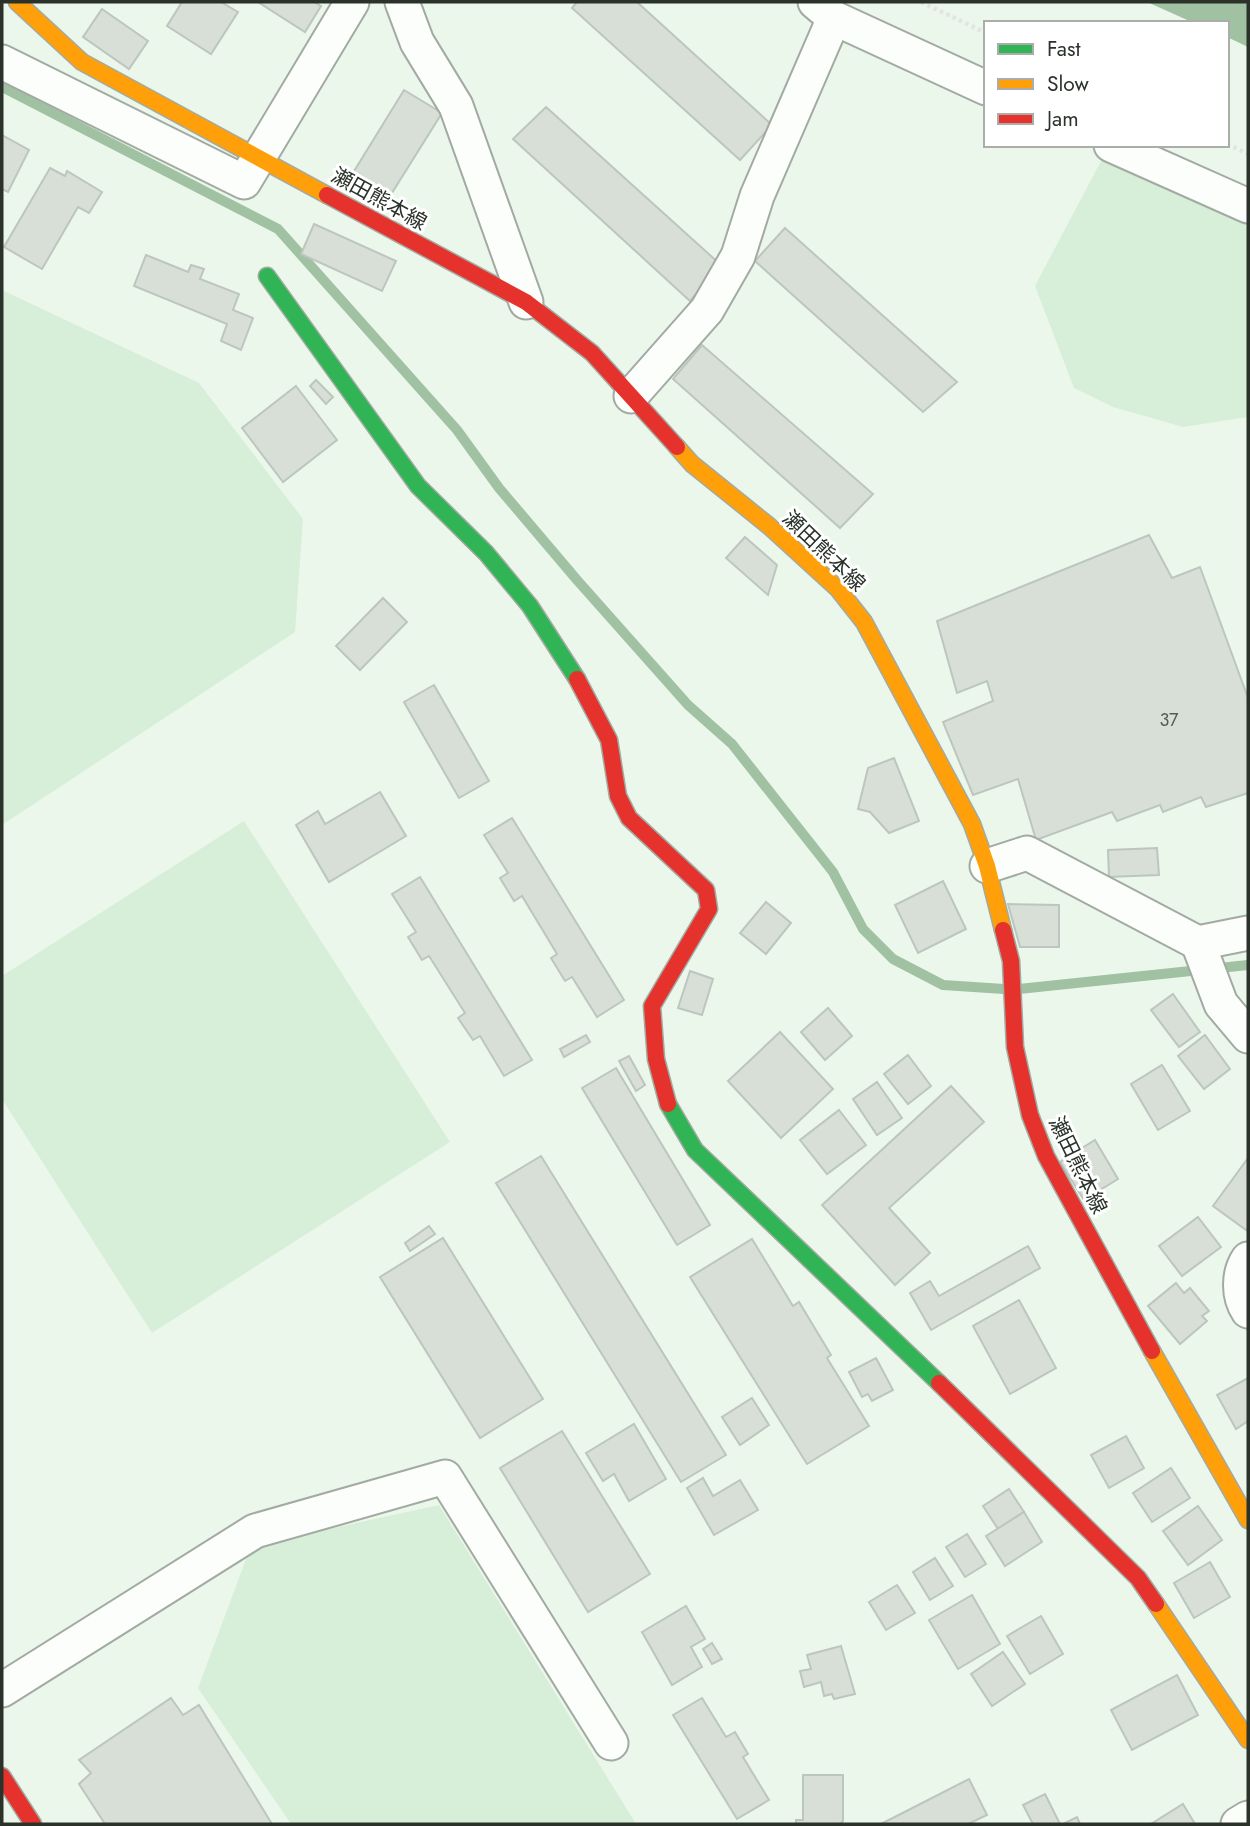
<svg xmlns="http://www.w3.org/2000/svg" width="1250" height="1826" font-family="Jost,'Noto Sans JP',sans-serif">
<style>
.green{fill:#d7eed8}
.water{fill:#a0c1a2}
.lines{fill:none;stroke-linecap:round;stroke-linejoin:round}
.stream{stroke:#a0c1a2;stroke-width:10}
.building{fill:#d7dfd7;stroke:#bdc6be;stroke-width:2}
.street-casing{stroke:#a2aaa2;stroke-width:37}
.fast-casing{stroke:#a2aaa2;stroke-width:19}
.slow-casing{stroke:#a2aaa2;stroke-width:19}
.jam-casing{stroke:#a2aaa2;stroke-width:19}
.path{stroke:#e1e4e1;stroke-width:4.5;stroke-dasharray:3.5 3.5;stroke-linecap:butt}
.street{stroke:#fcfefc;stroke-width:33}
.fast{stroke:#30b455;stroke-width:16}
.slow{stroke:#ff9f0a;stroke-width:16}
.jam{stroke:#e5322d;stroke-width:16}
.labels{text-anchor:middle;stroke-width:6;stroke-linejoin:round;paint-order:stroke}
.number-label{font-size:18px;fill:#555d55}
.street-label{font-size:21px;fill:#2a322a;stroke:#fff}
</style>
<rect width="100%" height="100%" fill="#ecf7ec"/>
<g class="green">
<polygon points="1109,146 1248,210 1248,417 1183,427 1113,407 1074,388 1035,286"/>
<polygon points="2,290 199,383 303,519 295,632 2,825"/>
<polygon points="244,821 450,1142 152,1333 2,1099 2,976"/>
<polygon points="439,1505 636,1824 291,1824 198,1688 251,1546"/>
</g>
<polygon class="water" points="1147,2 1248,2 1248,47 1227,37 1227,23 1194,23"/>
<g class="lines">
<g class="stream">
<polyline points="2,87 278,229 457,430 499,488 577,580 688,705 732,744 833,872 863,929 893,959 943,985 1004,989"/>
<polyline points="1019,989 1248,965"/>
</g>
</g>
<g class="building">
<polygon points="182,2 221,2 238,12 211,54 167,26"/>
<polygon points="258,2 314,2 321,6 305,32"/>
<polygon points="577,2 637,2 772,125 740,160 572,8"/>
<polygon points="102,9 148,41 129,69 83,37"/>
<polygon points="404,90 442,113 385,204 348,181"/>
<polygon points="546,107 721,265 690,301 513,139"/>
<polygon points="2,135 29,150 8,192 2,189"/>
<polygon points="50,168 65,176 67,171 102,192 89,213 78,207 42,269 4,247"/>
<polygon points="314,224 396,261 382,291 301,254"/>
<polygon points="785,228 957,382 923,412 755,261"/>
<polygon points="146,255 188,272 191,265 204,269 200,279 239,294 233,310 253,318 241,350 221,341 227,324 134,286"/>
<polygon points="702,345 873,494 840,528 673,379"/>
<polygon points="316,380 333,397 326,404 310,386"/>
<polygon points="296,386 337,440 283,482 242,428"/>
<polygon points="1149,535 1172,578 1200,567 1248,698 1248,793 1206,807 1201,797 1163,812 1160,805 1117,821 1112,812 1036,840 1018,779 973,795 943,722 993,701 987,681 957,693 937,621"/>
<polygon points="745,537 777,565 768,595 726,558"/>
<polygon points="383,598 407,622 360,670 336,646"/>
<polygon points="434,685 489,781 459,798 404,702"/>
<polygon points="894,758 919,821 889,833 870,812 858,809 868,768"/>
<polygon points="380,792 406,836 329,882 296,825 318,811 325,824"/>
<polygon points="512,818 624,1000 597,1017 572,977 565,981 551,958 557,954 522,896 514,901 500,878 508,873 484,835"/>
<polygon points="1157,848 1159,875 1109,877 1108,850"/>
<polygon points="420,877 532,1060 504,1076 480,1036 473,1040 458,1018 465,1013 429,956 422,960 408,937 416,932 392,894"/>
<polygon points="943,881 966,929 918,953 895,905"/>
<polygon points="766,902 791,923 766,954 740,933"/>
<polygon points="1008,904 1059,905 1059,947 1020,947"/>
<polygon points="690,971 713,979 702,1015 678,1008"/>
<polygon points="1173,994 1200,1032 1179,1047 1151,1010"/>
<polygon points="828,1008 852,1036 825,1060 801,1032"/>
<polygon points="780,1032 833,1089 781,1138 728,1081"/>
<polygon points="586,1035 590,1042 564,1057 560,1049"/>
<polygon points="1205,1035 1230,1069 1204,1089 1178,1056"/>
<polygon points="908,1055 931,1086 908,1104 884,1074"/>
<polygon points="629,1056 645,1085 636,1091 619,1061"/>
<polygon points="1162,1065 1190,1111 1158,1130 1131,1084"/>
<polygon points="616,1068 710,1225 677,1245 582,1088"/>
<polygon points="877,1082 902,1118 877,1135 853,1099"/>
<polygon points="951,1086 984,1122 889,1208 930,1253 895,1285 822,1205"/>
<polygon points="839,1110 866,1145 827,1174 800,1140"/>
<polygon points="1095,1140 1118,1179 1084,1200 1060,1162"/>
<polygon points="541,1156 726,1455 681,1482 496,1183"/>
<polygon points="1248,1158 1248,1227 1246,1230 1213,1206"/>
<polygon points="1198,1217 1221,1247 1182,1276 1159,1246"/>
<polygon points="429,1226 435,1234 410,1251 405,1243"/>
<polygon points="443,1238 543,1399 480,1438 380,1277"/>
<polygon points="752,1239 793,1306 799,1302 831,1355 827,1358 869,1426 807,1464 690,1277"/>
<polygon points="1028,1246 1040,1268 931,1330 910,1293 930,1281 939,1296"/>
<polygon points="1176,1283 1184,1293 1190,1288 1209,1311 1202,1316 1207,1321 1180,1344 1148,1306"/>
<polygon points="1019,1300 1056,1368 1010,1394 973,1326"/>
<polygon points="876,1358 893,1390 872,1401 868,1394 862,1397 849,1372"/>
<polygon points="1248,1378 1248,1421 1236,1429 1217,1395"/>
<polygon points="752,1398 769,1425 740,1445 722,1417"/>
<polygon points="634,1424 666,1479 629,1501 614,1474 603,1481 586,1453"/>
<polygon points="562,1431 650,1574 588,1612 500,1468"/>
<polygon points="1126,1436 1144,1468 1109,1488 1091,1455"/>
<polygon points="1171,1468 1190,1498 1152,1522 1133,1493"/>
<polygon points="703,1478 713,1496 740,1480 758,1510 714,1535 687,1488"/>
<polygon points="1009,1489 1024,1512 998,1529 983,1506"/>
<polygon points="1198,1506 1222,1540 1188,1565 1163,1531"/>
<polygon points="1024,1512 1042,1542 1005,1566 986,1536"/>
<polygon points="967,1534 986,1564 965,1577 946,1547"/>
<polygon points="935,1558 953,1586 930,1600 913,1572"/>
<polygon points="1210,1562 1230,1597 1194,1618 1174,1583"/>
<polygon points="897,1585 915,1613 886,1630 869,1602"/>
<polygon points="972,1595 1000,1644 958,1669 929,1620"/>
<polygon points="686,1606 705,1639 691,1647 702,1667 672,1685 642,1632"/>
<polygon points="1041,1616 1063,1654 1030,1674 1007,1636"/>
<polygon points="712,1643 722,1659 712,1664 703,1649"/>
<polygon points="841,1646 855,1694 834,1699 832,1694 824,1696 821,1682 804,1687 800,1671 811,1669 807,1655"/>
<polygon points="1003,1652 1025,1684 992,1706 971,1674"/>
<polygon points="1177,1675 1198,1715 1132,1750 1111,1710"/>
<polygon points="171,1698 183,1715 199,1705 272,1824 105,1824 79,1784 91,1773 79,1760"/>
<polygon points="702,1698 726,1737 735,1732 748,1754 743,1757 769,1800 737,1819 673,1715"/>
<polygon points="803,1775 843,1775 843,1821 840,1824 796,1824 796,1820 803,1820"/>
<polygon points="969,1779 987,1815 968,1824 881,1824"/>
<polygon points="1045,1794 1060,1824 1033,1824 1023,1805"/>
<polygon points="1183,1804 1195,1824 1151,1824"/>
<polygon points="1077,1817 1080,1824 1063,1824"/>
</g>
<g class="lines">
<g class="street-casing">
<g id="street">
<polyline points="402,2 417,42 456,106 526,302"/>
<polyline points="815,2 834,18 986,88"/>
<polyline points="2,62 244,182 352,2"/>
<polyline points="1111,145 1248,206"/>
<polyline points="631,396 707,310 738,256 757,196 834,18"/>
<polyline points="987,866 1027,853 1198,943 1248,933"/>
<polyline points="1198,943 1221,1004 1248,1036"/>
<path d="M1248,1259C1238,1274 1238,1296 1248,1311"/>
<polyline points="2,1690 255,1531 445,1477 611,1743"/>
<polyline points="1238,1824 1248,1818"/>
</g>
</g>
<g class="fast-casing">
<g id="fast">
<polyline points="267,276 418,486 486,553 530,606 577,679"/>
<polyline points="668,1104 695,1150 939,1383"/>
</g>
</g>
<g class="slow-casing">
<g id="slow">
<polyline points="17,2 82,62 327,195"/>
<polyline points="677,447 692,464 769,526 838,589 864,622 972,824 987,866 1003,930"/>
<polyline points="1152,1351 1248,1520"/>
<polyline points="1156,1604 1248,1740"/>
</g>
</g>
<g class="jam-casing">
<g id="jam">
<polyline points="327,195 526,302 592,353 677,447"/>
<polyline points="577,679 609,740 618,796 629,818 706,890 709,909 652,1006 656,1059 668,1104"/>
<polyline points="1003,930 1011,961 1015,1047 1030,1115 1046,1156 1152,1351"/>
<polyline points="939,1383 1138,1578 1156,1604"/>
<polyline points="2,1776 33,1824"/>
</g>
</g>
<g class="path">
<polyline points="921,2 986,33"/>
<polyline points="1227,144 1248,154"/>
</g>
<use href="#street" class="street"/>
<use href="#fast" class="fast"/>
<use href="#slow" class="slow"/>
<use href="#jam" class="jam"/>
</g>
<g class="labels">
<g class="number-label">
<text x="1169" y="726">37</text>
</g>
<g class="street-label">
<text transform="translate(379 199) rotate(29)" y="7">瀬田熊本線</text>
<text transform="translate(824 551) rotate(44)" y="7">瀬田熊本線</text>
<text transform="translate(1078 1165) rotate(64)" y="7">瀬田熊本線</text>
</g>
</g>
<rect width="1250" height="1826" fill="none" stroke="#2a322a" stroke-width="7"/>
<rect x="984" y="21" width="245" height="126" fill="#ffffff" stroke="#aaadaa" stroke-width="2"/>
<rect x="998" y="44" width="35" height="10" fill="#30b455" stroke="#aaadaa" stroke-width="2"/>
<text x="1047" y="56" font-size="21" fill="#2a322a">Fast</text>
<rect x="998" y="79" width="35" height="10" fill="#ff9f0a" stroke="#aaadaa" stroke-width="2"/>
<text x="1047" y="91" font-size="21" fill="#2a322a">Slow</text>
<rect x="998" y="114" width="35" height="10" fill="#e5322d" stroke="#aaadaa" stroke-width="2"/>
<text x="1047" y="126" font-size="21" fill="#2a322a">Jam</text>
</svg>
